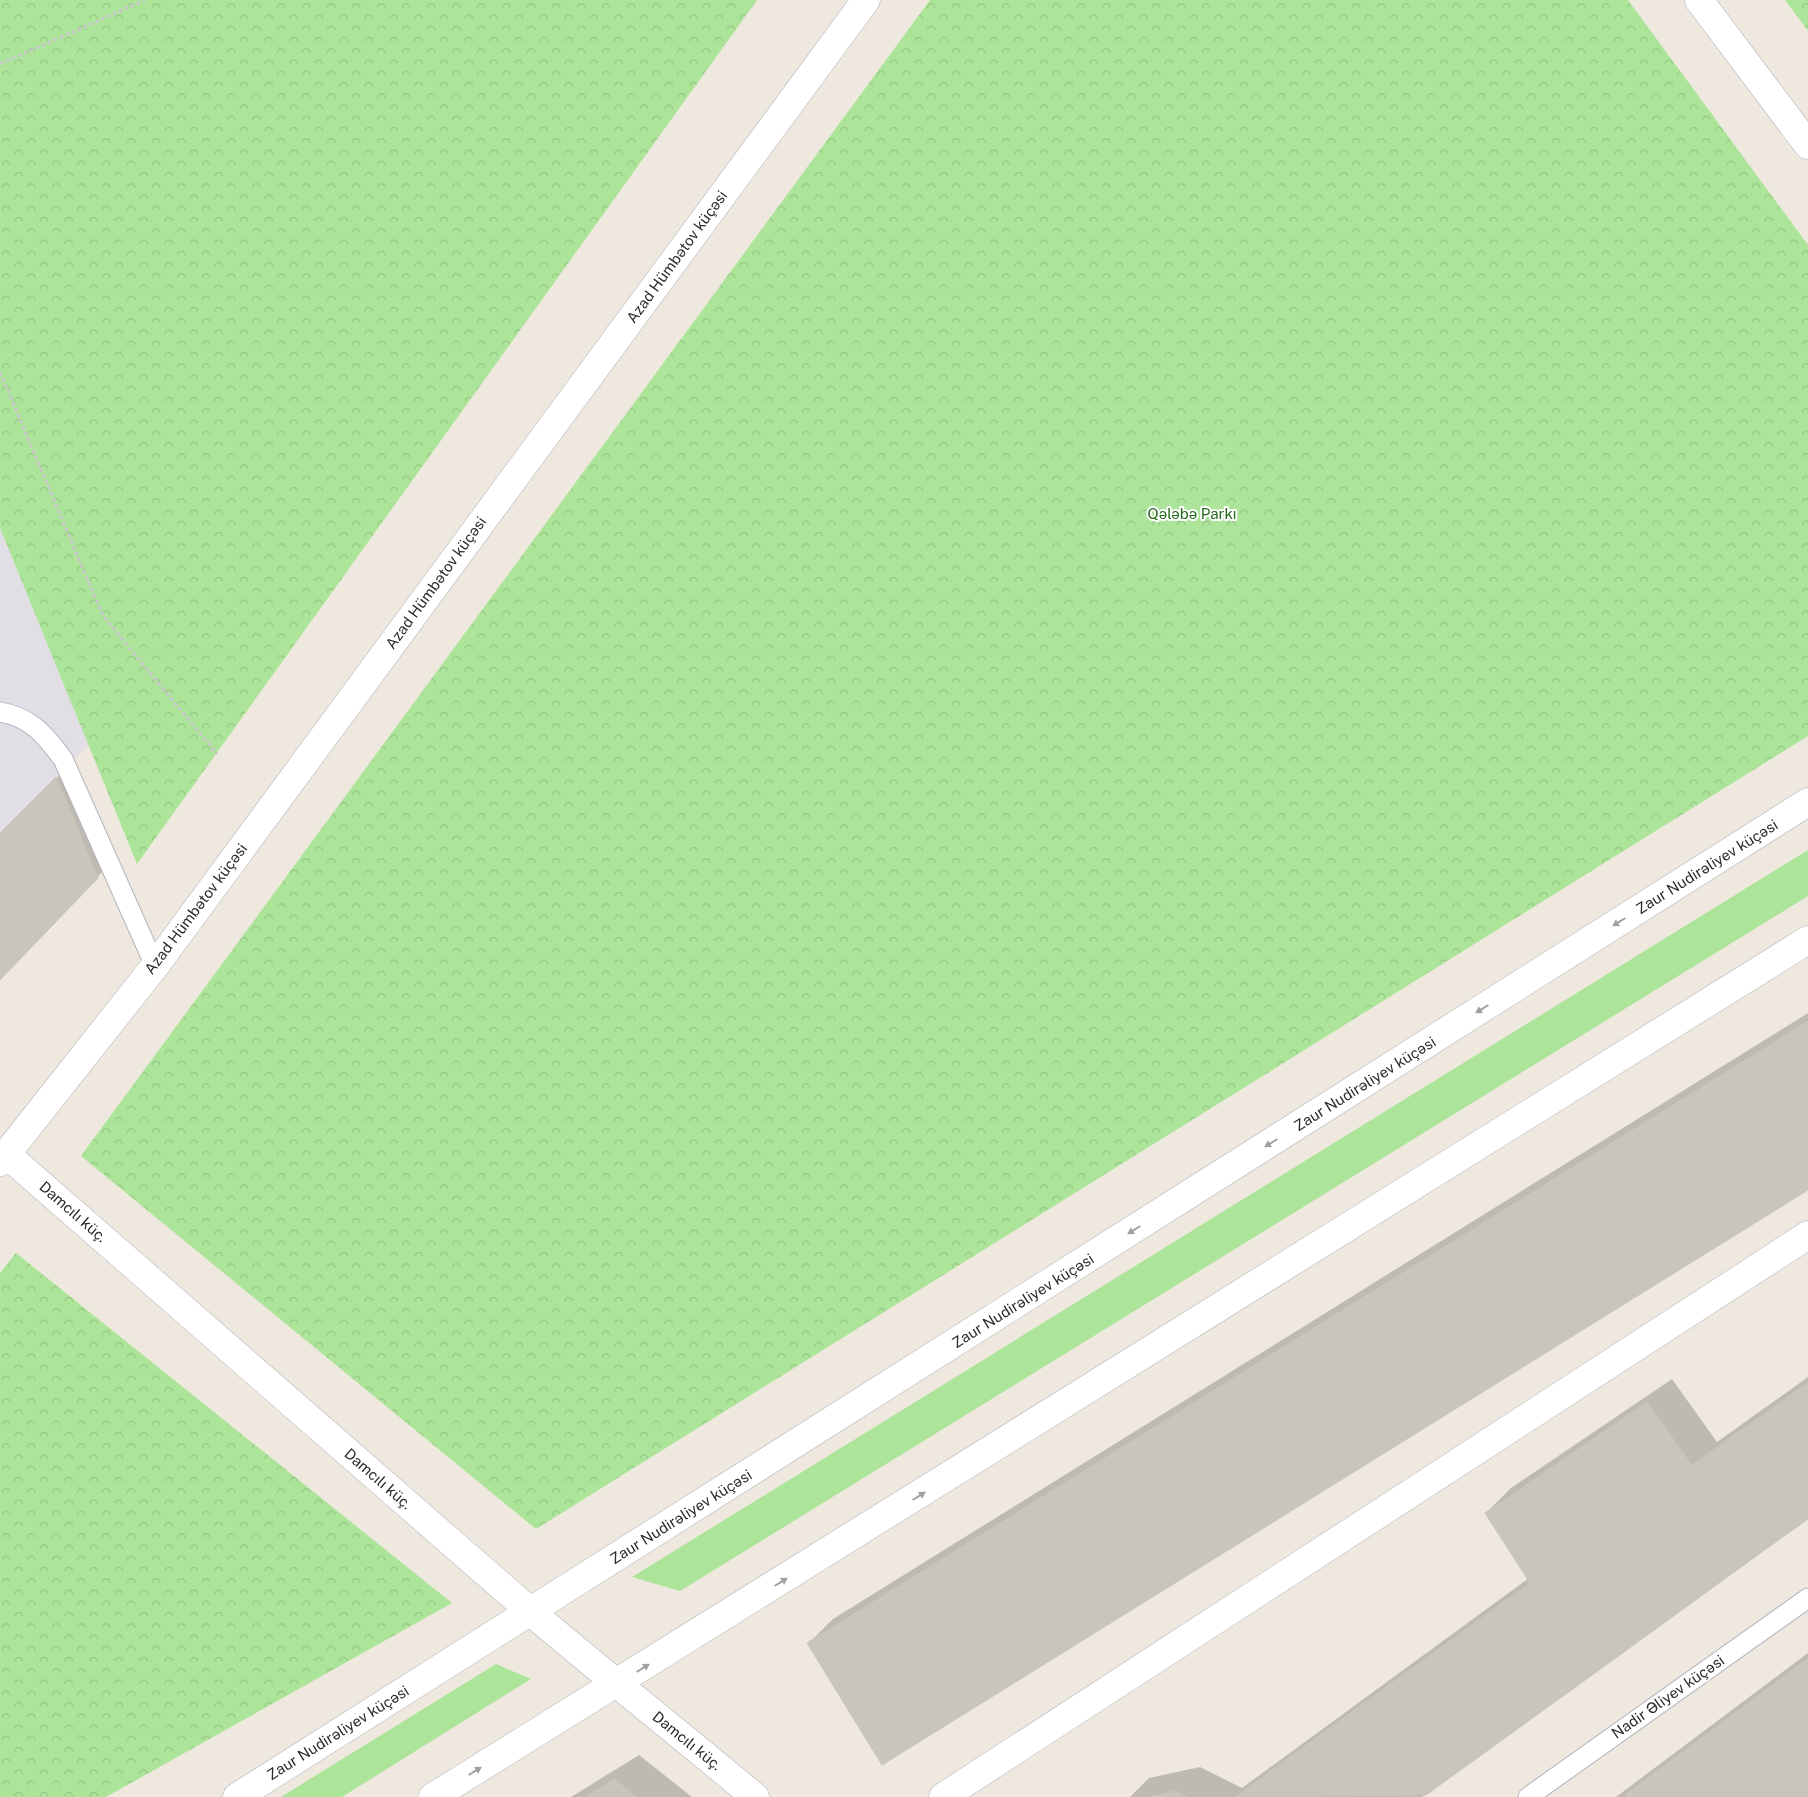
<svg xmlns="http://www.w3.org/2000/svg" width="1808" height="1797" font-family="'Public Sans',sans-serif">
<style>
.industrial{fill:#e1dee6}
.grass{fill:#ace599}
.forest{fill:url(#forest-crowns)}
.shadow{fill:#0003}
.building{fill:#c9c5bd;stroke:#c9c5b7}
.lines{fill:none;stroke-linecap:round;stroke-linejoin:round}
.lane-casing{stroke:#b2b3bf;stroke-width:21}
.street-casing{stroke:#b2b3bf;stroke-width:29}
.secondary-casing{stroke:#b2b3bf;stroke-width:29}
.path{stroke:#c8c8c8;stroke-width:3;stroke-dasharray:4 2.5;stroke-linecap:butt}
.lane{stroke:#fff;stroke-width:19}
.street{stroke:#fff;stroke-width:28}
.secondary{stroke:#fff;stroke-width:28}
.oneway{fill:#a0a0a0}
.labels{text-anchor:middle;stroke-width:4;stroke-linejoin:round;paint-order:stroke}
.street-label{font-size:15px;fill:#2c2c2c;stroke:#fff}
.park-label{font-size:15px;fill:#226b19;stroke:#fff}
</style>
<defs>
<pattern id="forest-crowns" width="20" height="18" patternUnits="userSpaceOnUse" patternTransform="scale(1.25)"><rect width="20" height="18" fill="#ace599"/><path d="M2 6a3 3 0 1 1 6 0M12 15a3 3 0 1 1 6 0" fill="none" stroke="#94c584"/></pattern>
</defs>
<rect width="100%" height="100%" fill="#eee8de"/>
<polygon class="industrial" points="0,528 89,745 0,833"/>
<g class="grass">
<polygon points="1808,850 1808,896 680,1591 632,1577"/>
<polygon points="496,1664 531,1679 342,1797 281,1797"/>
</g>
<g class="forest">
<polygon points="0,0 757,0 137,864 0,528"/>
<polygon points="930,0 1628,0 1808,245 1808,736 536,1529 81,1156"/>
<polygon points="1785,0 1808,0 1808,31"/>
<polygon points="16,1253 452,1603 106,1797 0,1797 0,1273"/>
</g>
<g class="shadow">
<polygon points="62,773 103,871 0,978 0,835"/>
<polygon points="1808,1013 1808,1188 808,1644 833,1619"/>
<polygon points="1808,1377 1808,1519 1422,1797 1130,1797 1149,1778 1200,1767 1242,1788 1529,1578 1486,1513 1511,1488 1672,1379 1717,1442"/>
<polygon points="1808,1653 1808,1797 1616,1797"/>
<polygon points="639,1755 692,1797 571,1797"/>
</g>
<g class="building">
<polygon points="56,777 98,878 0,980 0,833"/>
<polygon points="1808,1021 1808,1190 882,1765 807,1643"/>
<polygon points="1808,1383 1808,1519 1756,1556 1692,1465"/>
<polygon points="1647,1402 1756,1556 1595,1673 1530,1583 1485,1513"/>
<polygon points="1530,1583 1595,1673 1426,1795 1361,1705"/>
<polygon points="1808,1658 1808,1797 1628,1797 1626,1794"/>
<polygon points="1361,1705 1426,1795 1235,1797"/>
<polygon points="614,1779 637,1797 585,1797"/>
<polygon points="1175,1791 1187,1797 1149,1797"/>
</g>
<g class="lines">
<g class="lane-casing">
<g id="lane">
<path d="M0,712C31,717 45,735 63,759L155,966"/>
<polyline points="1528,1797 1808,1598"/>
</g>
</g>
<g class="street-casing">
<polyline id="street" points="943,1797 1808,1235"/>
</g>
<g class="secondary-casing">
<g id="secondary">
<polyline points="1699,0 1808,145"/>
<path d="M6,1154L531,1612C605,1675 681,1735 755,1797"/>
<polyline points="0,1162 155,966 866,0"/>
<polyline points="237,1797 1808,802"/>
<polyline points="433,1797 1808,940"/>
</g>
</g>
<g class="path">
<polyline points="0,64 145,0"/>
<polyline points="0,372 103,616 217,754"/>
</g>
<use href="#lane" class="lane"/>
<use href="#street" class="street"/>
<use href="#secondary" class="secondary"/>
</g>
<defs><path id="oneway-solid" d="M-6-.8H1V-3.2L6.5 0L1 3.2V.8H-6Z" transform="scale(1.25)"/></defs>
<g class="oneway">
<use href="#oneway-solid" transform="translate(1619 922) rotate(148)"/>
<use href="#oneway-solid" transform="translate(1482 1009) rotate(148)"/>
<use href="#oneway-solid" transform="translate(1271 1143) rotate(148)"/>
<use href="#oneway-solid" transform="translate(1134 1230) rotate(148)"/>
<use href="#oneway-solid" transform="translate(919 1496) rotate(-32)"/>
<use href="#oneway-solid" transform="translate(781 1582) rotate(-32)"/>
<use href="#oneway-solid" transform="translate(643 1668) rotate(-32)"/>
<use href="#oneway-solid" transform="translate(475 1771) rotate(-32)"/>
</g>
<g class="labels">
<g class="street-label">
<text transform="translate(677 257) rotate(-54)" y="5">Azad Hümbətov küçəsi</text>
<text transform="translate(436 583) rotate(-54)" y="5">Azad Hümbətov küçəsi</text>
<text transform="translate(1707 867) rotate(-32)" y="5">Zaur Nudirəliyev küçəsi</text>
<text transform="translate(196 909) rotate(-53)" y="5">Azad Hümbətov küçəsi</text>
<text transform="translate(1365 1084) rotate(-32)" y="5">Zaur Nudirəliyev küçəsi</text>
<text transform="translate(73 1212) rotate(41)" y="5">Damcılı küç.</text>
<text transform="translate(1023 1301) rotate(-32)" y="5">Zaur Nudirəliyev küçəsi</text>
<text transform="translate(378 1479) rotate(41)" y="5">Damcılı küç.</text>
<text transform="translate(681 1517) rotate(-32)" y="5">Zaur Nudirəliyev küçəsi</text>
<text transform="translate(1668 1697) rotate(-35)" y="5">Nadir Əliyev küçəsi</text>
<text transform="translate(338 1733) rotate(-32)" y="5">Zaur Nudirəliyev küçəsi</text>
<text transform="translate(687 1741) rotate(39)" y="5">Damcılı küç.</text>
</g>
<g class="park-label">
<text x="1192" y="519">Qələbə Parkı</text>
</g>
</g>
</svg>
